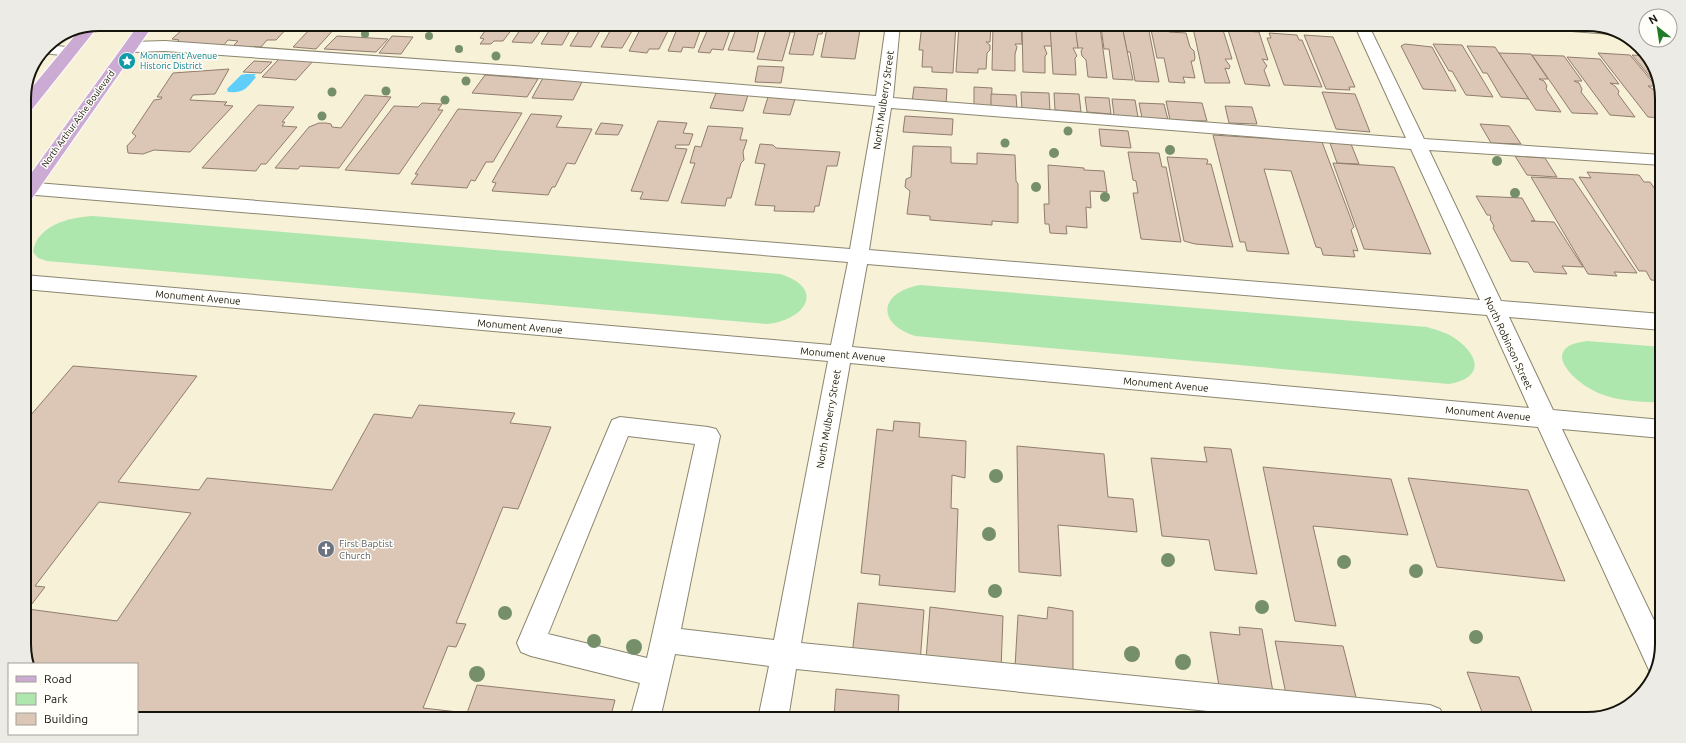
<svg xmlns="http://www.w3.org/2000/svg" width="1686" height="743" font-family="Ubuntu,sans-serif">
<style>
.green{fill:#aee7ae}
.water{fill:#5fcefa}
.building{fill:#dcc6b6;stroke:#917d6e;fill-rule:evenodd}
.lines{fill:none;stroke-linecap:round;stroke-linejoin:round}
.minor-casing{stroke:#8b8670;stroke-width:2}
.major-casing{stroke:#fff;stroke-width:2}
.minor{fill:#fff;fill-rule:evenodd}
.major{fill:#cbabd3;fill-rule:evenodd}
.tree{fill:#768f6b}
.labels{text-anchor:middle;stroke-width:3;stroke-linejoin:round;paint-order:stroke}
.far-culture-label{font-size:9px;fill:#0d838f;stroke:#fffef9;text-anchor:start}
.far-street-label{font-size:9px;fill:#15130a;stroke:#fffef9}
.street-label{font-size:10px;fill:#15130a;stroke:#fffef9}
.worship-label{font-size:10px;fill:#5b616d;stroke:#fffef9;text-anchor:start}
.rim{fill:none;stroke:#15130a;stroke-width:2}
</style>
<rect width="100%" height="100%" fill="#f7f1d8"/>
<g class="green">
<path d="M93,216L780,274C826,288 806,320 767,324L47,261L38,258L33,252C36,225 71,217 93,216Z"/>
<path d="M920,285L1427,327C1437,330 1448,333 1456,339C1481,357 1483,378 1449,384L915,336C875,323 880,292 920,285Z"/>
<path d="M1587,341L1662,347V403C1642,401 1620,402 1601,394C1575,384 1536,347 1587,341Z"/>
</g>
<path class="water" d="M246,74H256L254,76L256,77C246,89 244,93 228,92L227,89L241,75Z"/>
<g class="building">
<polygon points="198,24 291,24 276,40 267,40 261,47 233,46 238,41 228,40 223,46 175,44 179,40 172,39 183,29 193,29"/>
<polygon points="490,24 516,24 503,41 494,41 491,44 480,44 484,39 480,38"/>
<polygon points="524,24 545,24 532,43 512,42"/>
<polygon points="553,24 579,24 572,27 562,45 541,44"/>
<polygon points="583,24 607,24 606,27 601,29 591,47 570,46"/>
<polygon points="614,24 638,24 636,29 632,31 622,48 601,47"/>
<polygon points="643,24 673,24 674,25 668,31 659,49 649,49 647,53 629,51"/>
<polygon points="679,24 707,24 706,27 700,26 701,28 694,48 683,47 681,52 668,51"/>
<polygon points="710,24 736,24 735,29 729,29 730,30 723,50 712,49 710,53 698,52"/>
<polygon points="738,24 767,24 765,30 759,30 754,52 728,50"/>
<polygon points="768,24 796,24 794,32 789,32 790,33 782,61 757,59"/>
<polygon points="797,24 825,24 822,34 818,34 813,55 789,54"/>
<polygon points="828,24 861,24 855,59 821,57"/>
<polygon points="922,24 956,24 953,73 932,72 932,67 922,67 923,50 919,50"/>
<polygon points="959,24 991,24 990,42 986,42 990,45 990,50 987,53 986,69 978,69 978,73 956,72"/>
<polygon points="993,24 1021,24 1022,44 1015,44 1017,47 1015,54 1015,71 992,70"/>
<polygon points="1022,24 1050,24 1052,46 1044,46 1047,54 1045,56 1045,73 1023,72"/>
<polygon points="1135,25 1148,26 1159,82 1135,81 1130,52 1127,52 1123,31 1123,28 1136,29"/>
<polygon points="1150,25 1167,26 1169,32 1186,33 1190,47 1194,51 1195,58 1194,61 1191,61 1195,78 1183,77 1185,83 1169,82 1164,58 1157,58"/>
<polygon points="1050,26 1076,27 1078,48 1073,48 1077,56 1075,58 1076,75 1053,74"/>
<polygon points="1075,26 1100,28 1107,78 1088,77 1086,60 1082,56 1081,51 1083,48 1078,48"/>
<polygon points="336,27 316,49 293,47 310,29"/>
<polygon points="1101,27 1120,28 1121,31 1123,31 1133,80 1113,79 1109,49 1104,49"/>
<polygon points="1193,28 1223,30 1232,59 1225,59 1230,66 1229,69 1225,68 1230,83 1205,83"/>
<polygon points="1228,30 1259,32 1268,60 1262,59 1267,66 1264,70 1270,86 1245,84"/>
<polygon points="1269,33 1297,35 1299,40 1302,40 1322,87 1284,85 1267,38 1271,38"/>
<polygon points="1304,35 1333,37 1355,87 1349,87 1350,90 1326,89"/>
<polygon points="337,36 388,39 376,52 324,49"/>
<polygon points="392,36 413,37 401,54 379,53"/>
<polygon points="1405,44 1432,47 1456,91 1423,89 1401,46"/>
<polygon points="1433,44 1462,45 1493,97 1466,95 1452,71 1449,71"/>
<polygon points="1467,46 1495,47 1529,99 1501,97 1487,73 1483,73"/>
<polygon points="1499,53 1531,54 1548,79 1539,79 1544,81 1547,86 1546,89 1561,112 1536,110"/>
<polygon points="1598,53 1630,55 1656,86 1648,86 1657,92 1655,96 1662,105 1662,118 1648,117"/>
<polygon points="1532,55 1564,56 1582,81 1574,81 1579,83 1582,89 1581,92 1598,114 1572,113"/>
<polygon points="1632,55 1648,56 1649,58 1661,90"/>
<polygon points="1567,57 1600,59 1619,84 1610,83 1615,86 1619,91 1618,94 1635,117 1610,115"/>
<polygon points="280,58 314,60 296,80 262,77"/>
<polygon points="254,61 272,62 261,73 243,72"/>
<polygon points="758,66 784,67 781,83 755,82"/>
<polygon points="229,69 215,94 193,95 190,100 227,102 224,105 233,106 190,152 154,150 143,154 128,153 127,146 136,136 132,133 154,100 161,99 162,97 157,97 173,73"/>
<polygon points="485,75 538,79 527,97 472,93"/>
<polygon points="543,78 583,80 573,100 532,98"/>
<polygon points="914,87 947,89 946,104 912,102"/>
<polygon points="974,87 992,88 991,108 974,107"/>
<polygon points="1021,92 1049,93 1050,112 1022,110"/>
<polygon points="1322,92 1355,94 1370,132 1336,129"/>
<polygon points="716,93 748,95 743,111 710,108"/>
<polygon points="1054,93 1079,94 1081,112 1055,110"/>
<polygon points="991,94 1016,95 1017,110 991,108"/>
<polygon points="365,95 391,97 339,168 300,166 298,169 275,168 309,127 319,123 326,123 331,124 332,127 341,128"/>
<polygon points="768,97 795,99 790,115 763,113"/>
<polygon points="1085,97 1109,98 1111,114 1087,112"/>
<polygon points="1112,99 1135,100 1138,117 1114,115"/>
<polygon points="1166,101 1202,103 1207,121 1170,120"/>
<polygon points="422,103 442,104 438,110 443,110 399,174 345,170 394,106 418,107"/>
<polygon points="1139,103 1164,104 1168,120 1142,118"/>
<polygon points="258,105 294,107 282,122 285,122 282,126 297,127 266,164 261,164 256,171 202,168"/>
<polygon points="1225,106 1252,107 1257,124 1229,123"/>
<polygon points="458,109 522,113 493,162 486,162 475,181 471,180 467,188 411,184 418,174 415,174"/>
<polygon points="531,114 562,116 556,127 592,129 575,164 567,163 555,187 552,187 548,195 492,191 496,183 492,182"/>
<polygon points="905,116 953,119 952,135 903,132"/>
<polygon points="658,121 687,123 683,133 693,134 689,145 676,145 675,148 687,149 668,201 640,199 643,192 631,191"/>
<polygon points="601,123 623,125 618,135 595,134"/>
<polygon points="1480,124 1509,126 1521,144 1491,143"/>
<polygon points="708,126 743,128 740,140 747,140 743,152 744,160 741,163 731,198 727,198 725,206 681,203 695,163 690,163 695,146 701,147"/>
<polygon points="1099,129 1128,131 1131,148 1101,146"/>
<polygon points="1213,135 1322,142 1354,227 1351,230 1358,251 1353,250 1355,257 1323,255 1321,248 1316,247 1291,171 1264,169 1289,254 1247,251 1245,242 1240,242"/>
<polygon points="1330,143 1351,144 1359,164 1337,163"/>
<polygon points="760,144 773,145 776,148 840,152 837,166 827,166 819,206 815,206 814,212 774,211 775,206 755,205 765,164 755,163"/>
<polygon points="913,146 951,147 951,163 977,164 977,153 1015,155 1016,181 1018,184 1018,223 992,221 992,225 930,220 930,216 907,214 910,191 905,187 906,179 911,177"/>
<polygon points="1128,152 1159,153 1162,167 1166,167 1181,242 1141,239 1133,193 1138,193 1136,181 1133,180"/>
<polygon points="1515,156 1545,158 1557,177 1527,175"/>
<polygon points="1167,157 1207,159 1208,162 1206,164 1211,164 1233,247 1195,244 1184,241"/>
<polygon points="1333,163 1394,167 1431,254 1364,249"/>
<polygon points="1048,165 1084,168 1084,170 1104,171 1107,192 1090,191 1091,208 1086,207 1087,228 1066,226 1067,234 1050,233 1049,224 1045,224 1044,204 1049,204"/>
<polygon points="1587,172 1639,175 1644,182 1650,182 1662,199 1662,281 1651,280 1646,271 1639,271 1579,177 1591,178"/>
<polygon points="1531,177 1573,179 1637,273 1614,272 1617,276 1588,274"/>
<polygon points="1476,196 1522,198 1535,221 1531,221 1554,222 1583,267 1562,266 1567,274 1534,272 1528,262 1511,261 1493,228 1494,226 1490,219 1491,218 1490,215 1487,215"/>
<path d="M73,366L197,376L118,482L199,490L207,478L332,490L374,414L412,418L419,405L515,413L510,423L551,427L518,509L503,507L456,623L466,624L456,647L448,646L423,708L467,713L477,685L615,700L610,719H137V664H30L24,649V423ZM99,502L191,513L117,621L28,609L45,587L35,586Z"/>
<polygon points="894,421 920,423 919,437 966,441 965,478 952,475 951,508 958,509 955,592 879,585 880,575 861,573 877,429 893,431"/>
<polygon points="1017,446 1104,454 1108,497 1133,499 1137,532 1058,525 1061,576 1019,572"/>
<polygon points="1204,447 1231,449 1257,574 1215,570 1209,540 1162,536 1151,458 1207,462"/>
<polygon points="1263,467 1391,479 1408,535 1313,526 1336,626 1295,621"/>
<polygon points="1408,478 1528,490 1565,581 1437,567"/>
<polygon points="858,603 924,610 920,663 852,655"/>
<polygon points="930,607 1003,616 1001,670 926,660"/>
<polygon points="1048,607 1073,611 1073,676 1015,667 1018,615 1047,619"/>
<polygon points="1239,627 1262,629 1273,692 1219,686 1210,632 1240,635"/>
<polygon points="1275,641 1343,646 1357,701 1286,694"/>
<polygon points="1467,672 1519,677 1534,717 1482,712"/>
<polygon points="836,689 899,695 898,719 834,717"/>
<polygon points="941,714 979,719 938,719"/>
</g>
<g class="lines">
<g class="minor-casing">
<g id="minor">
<path d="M886,24H900L893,98L1406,138L1354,24H1368L1424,139L1662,155V165L1429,150L1501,301L1662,314V330L1509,317L1553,410L1662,420V438L1562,429L1662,637L1656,673L1649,670L1538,427L850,363L801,643L1430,705L1440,709L1445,719H1287L796,669L788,719H758L769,666L675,654L660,719H630L640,683L531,656L521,652L517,643L612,420L620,417L708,427L716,429L720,436L681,629L774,640L828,361L24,289V275L831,345L848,262L24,194V182L850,249L875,106L514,76L165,51L131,52L126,50L123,47L126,44L131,42L165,41L514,66L876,96ZM891,108L1411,149L1480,300L869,250ZM867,264L1487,315L1529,408L852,347ZM628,436L695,444L647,658L548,634Z"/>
<polygon points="1525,24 1587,24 1617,31 1611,34 1532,28 1527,27"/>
<polygon points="48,45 75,48 78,51 75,54 70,56 43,53"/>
</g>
</g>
<g class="major-casing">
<g id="major">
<polygon points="97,24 98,26 96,29 30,112 24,113 24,97 82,27"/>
<polygon points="139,24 154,24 31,200 24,202 24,183"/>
</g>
</g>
<use href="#minor" class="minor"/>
<use href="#major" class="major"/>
</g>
<g class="tree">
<circle cx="365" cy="34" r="4"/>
<circle cx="429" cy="36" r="4"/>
<circle cx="459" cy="49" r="4"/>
<circle cx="496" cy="56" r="4.5"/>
<circle cx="466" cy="81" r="4.5"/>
<circle cx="386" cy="91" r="4.5"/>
<circle cx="332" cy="92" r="4.5"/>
<circle cx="445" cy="100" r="4.5"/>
<circle cx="322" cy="116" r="4.5"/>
<circle cx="1068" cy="131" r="4.5"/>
<circle cx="1005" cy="143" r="4.5"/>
<circle cx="1170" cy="150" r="5"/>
<circle cx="1054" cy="153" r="5"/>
<circle cx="1497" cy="161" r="5"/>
<circle cx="1036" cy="187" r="5"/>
<circle cx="1515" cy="193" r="5"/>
<circle cx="1105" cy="197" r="5"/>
<circle cx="996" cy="476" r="7"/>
<circle cx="989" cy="534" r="7"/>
<circle cx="1168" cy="560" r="7"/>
<circle cx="1344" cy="562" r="7"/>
<circle cx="1416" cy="571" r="7"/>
<circle cx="995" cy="591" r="7"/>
<circle cx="1262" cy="607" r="7"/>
<circle cx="505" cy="613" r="7"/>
<circle cx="1476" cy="637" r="7"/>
<circle cx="594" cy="641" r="7"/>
<circle cx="634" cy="647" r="8"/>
<circle cx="1132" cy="654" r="8"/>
<circle cx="1183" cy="662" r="8"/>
<circle cx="477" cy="674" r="8"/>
</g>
<defs>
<g id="sight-disc" transform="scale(0.9)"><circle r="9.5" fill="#0f9aa8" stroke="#fffef9"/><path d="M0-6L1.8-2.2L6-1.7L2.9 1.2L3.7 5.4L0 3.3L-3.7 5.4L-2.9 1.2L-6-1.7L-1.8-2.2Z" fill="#fff"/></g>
<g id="church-disc" transform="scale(0.9)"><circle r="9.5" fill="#6b7280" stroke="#fffef9"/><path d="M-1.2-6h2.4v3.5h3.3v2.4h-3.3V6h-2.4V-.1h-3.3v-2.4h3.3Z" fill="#fff"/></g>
</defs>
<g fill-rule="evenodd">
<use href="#sight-disc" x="127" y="61"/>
<use href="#church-disc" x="326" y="549"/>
</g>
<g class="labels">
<g class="far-culture-label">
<text x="140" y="59">Monument Avenue<tspan x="140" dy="10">Historic District</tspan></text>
</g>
<g class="far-street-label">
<text transform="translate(78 119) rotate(-54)" y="3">North Arthur Ashe Boulevard</text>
</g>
<g class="street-label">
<text transform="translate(883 100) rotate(-82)" y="4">North Mulberry Street</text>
<text transform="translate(198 297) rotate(5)" y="4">Monument Avenue</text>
<text transform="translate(520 326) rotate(5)" y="4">Monument Avenue</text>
<text transform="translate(1509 343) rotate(65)" y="4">North Robinson Street</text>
<text transform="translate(843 354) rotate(5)" y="4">Monument Avenue</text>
<text transform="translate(1166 384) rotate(5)" y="4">Monument Avenue</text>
<text transform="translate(1488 413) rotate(5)" y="4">Monument Avenue</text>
<text transform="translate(828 419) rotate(-80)" y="4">North Mulberry Street</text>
</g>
<g class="worship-label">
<text x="339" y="547">First Baptist<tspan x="339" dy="12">Church</tspan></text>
</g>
</g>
<path d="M0 0H1686V743H0ZM99 31H1587A68 68 0 0 1 1655 99V644A68 68 0 0 1 1587 712H99A68 68 0 0 1 31 644V99A68 68 0 0 1 99 31Z" fill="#ecebe6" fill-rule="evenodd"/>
<path class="rim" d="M99 31H1587A68 68 0 0 1 1655 99V644A68 68 0 0 1 1587 712H99A68 68 0 0 1 31 644V99A68 68 0 0 1 99 31Z"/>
<rect x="8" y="663" width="130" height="72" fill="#fffef9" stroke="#a1a099"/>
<rect x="16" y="676" width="20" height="6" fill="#cbabd3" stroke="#a1a099"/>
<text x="44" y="683" font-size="12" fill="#15130a">Road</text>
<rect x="16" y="693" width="20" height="12" fill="#aee7ae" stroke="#a1a099"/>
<text x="44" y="703" font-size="12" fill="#15130a">Park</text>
<rect x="16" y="713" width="20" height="12" fill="#dcc6b6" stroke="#a1a099"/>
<text x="44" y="723" font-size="12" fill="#15130a">Building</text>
<g transform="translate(1658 28) rotate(330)"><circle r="19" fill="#fffef9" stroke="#a1a099"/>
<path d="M0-3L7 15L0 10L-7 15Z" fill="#207a29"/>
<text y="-6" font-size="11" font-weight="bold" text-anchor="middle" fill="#15130a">N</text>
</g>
</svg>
